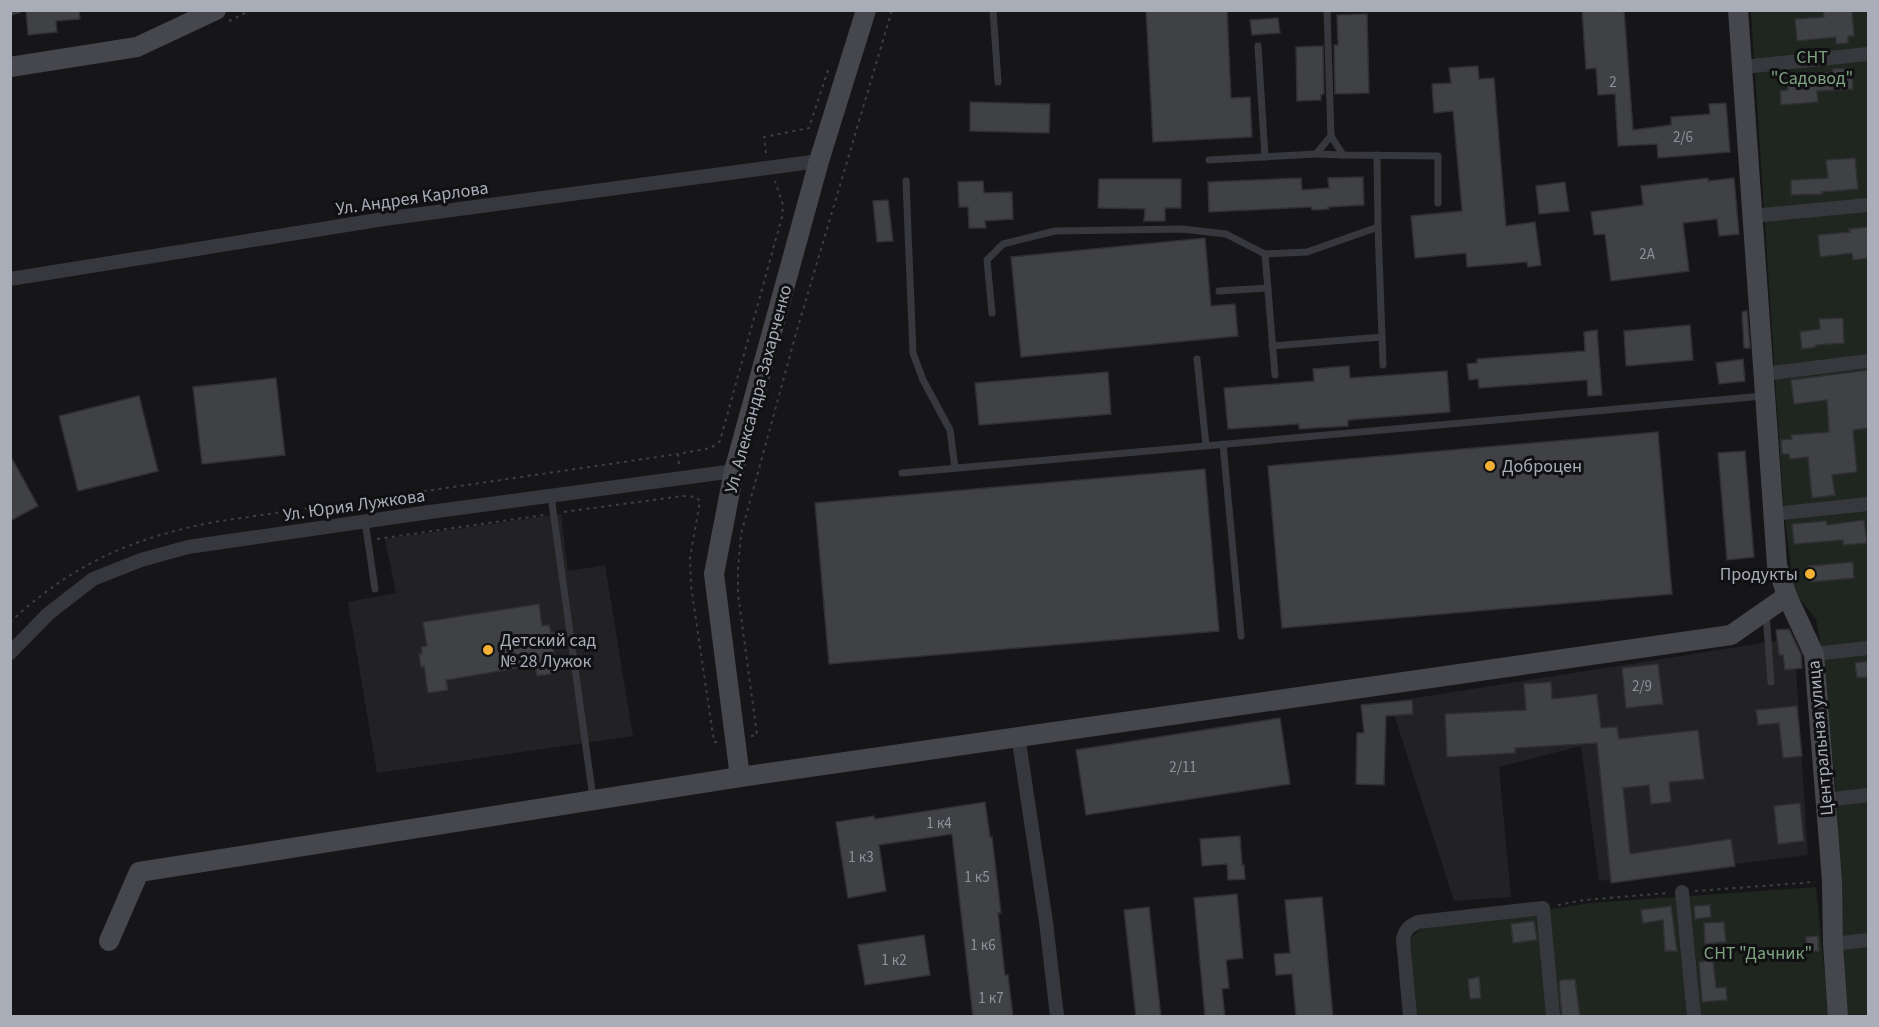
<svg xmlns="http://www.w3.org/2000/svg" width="1879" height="1027" font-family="'Source Sans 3',sans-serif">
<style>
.built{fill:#222225}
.green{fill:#1e261f}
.building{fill:#404145;stroke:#303034;stroke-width:1.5}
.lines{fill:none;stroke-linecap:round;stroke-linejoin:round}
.path{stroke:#3d3f44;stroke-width:2;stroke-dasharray:3 4.5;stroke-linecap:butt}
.lane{stroke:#37383d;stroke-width:7}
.street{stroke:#37383d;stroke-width:14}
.secondary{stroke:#45474d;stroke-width:20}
.poi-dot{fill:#f2b134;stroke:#111113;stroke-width:2}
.labels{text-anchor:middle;stroke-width:6;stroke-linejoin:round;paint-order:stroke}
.number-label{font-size:15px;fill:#8e929b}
.park-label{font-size:18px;fill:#7fa381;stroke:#111113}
.street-label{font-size:18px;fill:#a8adb8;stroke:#111113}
.poi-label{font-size:18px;fill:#a8adb8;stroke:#111113;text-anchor:start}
</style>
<rect width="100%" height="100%" fill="#161618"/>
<g class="built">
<polygon points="561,514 568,571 605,565 633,736 377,773 348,602 396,593 385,539"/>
<polygon points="1794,638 1808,855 1599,881 1581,746 1499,767 1511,897 1454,901 1390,702"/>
</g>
<g class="green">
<polygon points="1751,11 1868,11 1868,1016 1847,1016 1836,792 1821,645 1816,619 1794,592 1783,501"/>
<polygon points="1816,887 1829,1016 1415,1016 1409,939 1421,929 1591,903"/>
</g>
<g class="building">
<polygon points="26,10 79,10 80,19 56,21 57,32 28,35"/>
<polygon points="1146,10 1227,10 1231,98 1250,97 1252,137 1153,142"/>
<polygon points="1582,10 1624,10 1633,130 1671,125 1671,117 1710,114 1709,104 1726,103 1730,152 1658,158 1657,144 1618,146 1615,94 1598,95 1596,68 1586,69"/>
<polygon points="1823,10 1852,10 1854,36 1848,36 1848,43 1836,44 1836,37 1797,41 1795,19 1824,17"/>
<polygon points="1367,14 1369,93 1335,94 1334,45 1338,45 1337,15"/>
<polygon points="1278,18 1280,33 1252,35 1250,20"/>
<polygon points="1323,46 1324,94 1321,95 1321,100 1297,101 1296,47"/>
<polygon points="1478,66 1479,79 1494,78 1506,226 1535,222 1541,265 1528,267 1527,262 1467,267 1466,253 1415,258 1411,216 1462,211 1453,111 1434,113 1432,84 1451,83 1449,68"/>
<polygon points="1852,68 1853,89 1817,91 1818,102 1781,105 1780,91 1788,90 1787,76 1833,72 1833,69"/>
<polygon points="970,102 1050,104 1049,133 970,131"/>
<polygon points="1855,158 1858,189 1822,192 1822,194 1791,195 1791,180 1828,178 1826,160"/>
<polygon points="1363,177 1364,205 1328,207 1329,209 1312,210 1311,207 1209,212 1208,182 1301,178 1302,190 1329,188 1328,178"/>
<polygon points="1708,178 1708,181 1734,178 1739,234 1719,236 1717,219 1683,223 1689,271 1611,281 1605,234 1594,235 1591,212 1643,205 1641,186"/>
<polygon points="1099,179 1181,179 1181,208 1165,208 1165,221 1144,221 1145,209 1098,208"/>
<polygon points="983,181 984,193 1012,192 1013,219 985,221 986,228 969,228 968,207 959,207 958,182"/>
<polygon points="1565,182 1569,211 1539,214 1536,186"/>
<polygon points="888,200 893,241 877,242 873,201"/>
<polygon points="1869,227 1869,258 1853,260 1852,253 1820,257 1818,235 1850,232 1849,229"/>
<polygon points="1205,238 1211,306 1235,304 1238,336 1021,357 1011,257"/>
<polygon points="1747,311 1750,348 1744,348 1742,312"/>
<polygon points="1843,318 1844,343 1816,345 1816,347 1802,349 1800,332 1820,329 1819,319"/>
<polygon points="1690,325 1693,360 1626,366 1624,331"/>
<polygon points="1597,330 1602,395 1588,396 1587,380 1479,388 1478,379 1469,380 1467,364 1477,363 1477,359 1585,351 1584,332"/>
<polygon points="1743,359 1745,381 1719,384 1716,363"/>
<polygon points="1349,366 1350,378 1447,371 1450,412 1348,420 1348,426 1299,429 1299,424 1228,429 1224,388 1314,381 1313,369"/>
<polygon points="1869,370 1869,428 1853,430 1857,472 1832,475 1835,495 1812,498 1808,457 1790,459 1789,454 1782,454 1781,440 1792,439 1791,435 1829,432 1827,400 1794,404 1791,380"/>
<polygon points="1108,372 1111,414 979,425 975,383"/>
<polygon points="276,378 285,455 202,464 193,387"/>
<polygon points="139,396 158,471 78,491 59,416"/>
<polygon points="1658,432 1672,594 1282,628 1268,466"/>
<polygon points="1745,451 1754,557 1727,560 1718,453"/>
<polygon points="10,455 38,506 10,521"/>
<polygon points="1205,469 1219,631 829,664 815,503"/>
<polygon points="1864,520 1867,543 1843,545 1843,540 1794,544 1792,524 1826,521 1827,525"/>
<polygon points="1853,562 1854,578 1811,582 1809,566"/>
<polygon points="539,604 542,626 549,625 551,633 554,632 556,645 553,646 557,673 537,676 535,665 446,680 448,690 428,693 424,666 421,667 419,654 422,654 421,647 427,646 423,622"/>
<polygon points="1789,629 1801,654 1802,668 1785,670 1783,655 1779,655 1776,630"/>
<polygon points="1869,661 1869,677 1857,678 1855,663"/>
<polygon points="1658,664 1663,704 1626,708 1622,668"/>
<polygon points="1551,682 1552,699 1597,694 1601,728 1617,727 1619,739 1698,730 1704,779 1669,782 1671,802 1651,804 1649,785 1623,788 1630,854 1731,839 1735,866 1611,883 1597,743 1515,748 1515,753 1447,757 1445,714 1526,710 1524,684"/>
<polygon points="1412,700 1413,714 1386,716 1384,785 1356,784 1357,733 1364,733 1361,705"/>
<polygon points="1797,706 1802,756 1783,758 1779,723 1758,725 1756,710"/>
<polygon points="1280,718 1290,784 1086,815 1076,750"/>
<polygon points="985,802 990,837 992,837 1001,913 998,913 1005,975 1008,975 1013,1017 973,1017 952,834 879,845 886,891 848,898 836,822 874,816 875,819"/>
<polygon points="1800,803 1804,841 1778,844 1774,806"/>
<polygon points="1240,836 1242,865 1244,865 1245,879 1228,880 1227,864 1202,866 1200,839"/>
<polygon points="1237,894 1243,958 1226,960 1229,988 1222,989 1225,1017 1205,1017 1194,898"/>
<polygon points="1322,897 1333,1017 1296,1017 1292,974 1276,975 1274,954 1290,953 1285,900"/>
<polygon points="1710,905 1711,917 1695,919 1694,906"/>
<polygon points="1671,906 1677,951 1665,951 1663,920 1643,923 1641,910"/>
<polygon points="1149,907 1161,1017 1136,1017 1124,910"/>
<polygon points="1534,921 1537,940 1513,943 1511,924"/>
<polygon points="1724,922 1726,942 1705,944 1704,923"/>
<polygon points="924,935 930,975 865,985 858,945"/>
<polygon points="1818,936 1819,951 1807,952 1806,937"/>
<polygon points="1713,960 1716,988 1726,987 1727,1000 1702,1002 1699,962"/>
<polygon points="1479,977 1481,998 1470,999 1468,979"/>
<polygon points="1575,979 1580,1017 1562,1017 1559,983 1561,980"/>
</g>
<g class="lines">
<g class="path">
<polyline points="229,21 251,10"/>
<polyline points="766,153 764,137 809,128 829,67"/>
<polyline points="679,464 678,454 711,448 720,441 782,217 783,205 775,181"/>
<polyline points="564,512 682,496 696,497 700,501 690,558 691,586 714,742 719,742"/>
<polyline points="377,539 544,515"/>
<path d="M10,622C74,563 130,539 214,522L678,454"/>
<polyline points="751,736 757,735 738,594 738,569 741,534 797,330 892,10"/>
<polyline points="1695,891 1815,882"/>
<polyline points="1558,905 1584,900 1668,893"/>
</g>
<g class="lane">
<polyline points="993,10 998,82"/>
<polyline points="1327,10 1331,136 1343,155 1438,156 1438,203"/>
<polyline points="10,12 18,10"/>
<polyline points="1258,46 1265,157"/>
<polyline points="1316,154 1343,155"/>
<polyline points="1209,160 1316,154 1331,136"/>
<polyline points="906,181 913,353 923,380 950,430 955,468"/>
<polyline points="1378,227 1383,365"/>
<polyline points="1265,254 1275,375"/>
<polyline points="1219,291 1268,288"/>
<polyline points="992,313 987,260 1003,244 1055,231 1182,229 1226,234 1265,254 1307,252 1378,227 1377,155"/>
<polyline points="1272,346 1382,337"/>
<polyline points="1197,359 1206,445"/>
<polyline points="1223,444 1241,636"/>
<polyline points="902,473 1763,396"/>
<polyline points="551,496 593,798"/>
<polyline points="365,521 375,589"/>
<polyline points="1766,613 1771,682"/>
</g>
<g class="street">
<polyline points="1743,67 1868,54"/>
<polyline points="1752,216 1868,205"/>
<polyline points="10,279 384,219 819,161"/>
<polyline points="1764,374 1868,361"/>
<polyline points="1774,514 1868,504"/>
<polyline points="10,653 48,614 93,579 141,560 188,547 430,512 734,471"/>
<polyline points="1814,654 1868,648"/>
<polyline points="1018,735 1046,922 1057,1016"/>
<polyline points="1825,800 1868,795"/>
<polyline points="1682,892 1694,1016"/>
<polyline points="1833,944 1868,940"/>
<path d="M1410,1016L1403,939C1405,930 1409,926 1418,922L1543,908L1553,1016"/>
</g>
<g class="secondary">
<polyline points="1738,10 1777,565 1787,596 1814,654 1832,881 1833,944 1838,1016"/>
<polyline points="10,67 137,47 216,10"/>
<polyline points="740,777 714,574 734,471 819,161 866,10"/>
<polyline points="109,941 139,872 740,777 1731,635 1787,596"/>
</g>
</g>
<g class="poi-dot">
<circle cx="1490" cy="466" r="6"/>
<circle cx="1810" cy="574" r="6"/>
<circle cx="488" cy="650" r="6"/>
</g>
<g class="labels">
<g class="number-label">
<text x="1613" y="87">2</text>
<text x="1683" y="142">2/6</text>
<text x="1647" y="259">2А</text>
<text x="1642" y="691">2/9</text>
<text x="1183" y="772">2/11</text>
<text x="939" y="828">1 к4</text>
<text x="861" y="862">1 к3</text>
<text x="977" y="882">1 к5</text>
<text x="983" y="950">1 к6</text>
<text x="894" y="965">1 к2</text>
<text x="991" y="1003">1 к7</text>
</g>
<g class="park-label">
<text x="1812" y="63">СНТ<tspan x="1812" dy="21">"Садовод"</tspan></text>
<text x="1758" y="959">СНТ "Дачник"</text>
</g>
<g class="street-label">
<text transform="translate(412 198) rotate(-8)" y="6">Ул. Андрея Карлова</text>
<text transform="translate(758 389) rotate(-75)" y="6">Ул. Александра Захарченко</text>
<text transform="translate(354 505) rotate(-8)" y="6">Ул. Юрия Лужкова</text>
<text transform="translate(1820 738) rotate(-95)" y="6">Центральная улица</text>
</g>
<g class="poi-label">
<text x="1502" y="472">Доброцен</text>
<text x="1798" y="580" text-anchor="end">Продукты</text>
<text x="500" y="646">Детский сад<tspan x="500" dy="21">№ 28 Лужок</tspan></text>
</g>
</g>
<rect width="1879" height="1027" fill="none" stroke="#a8adb8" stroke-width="24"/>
</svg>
